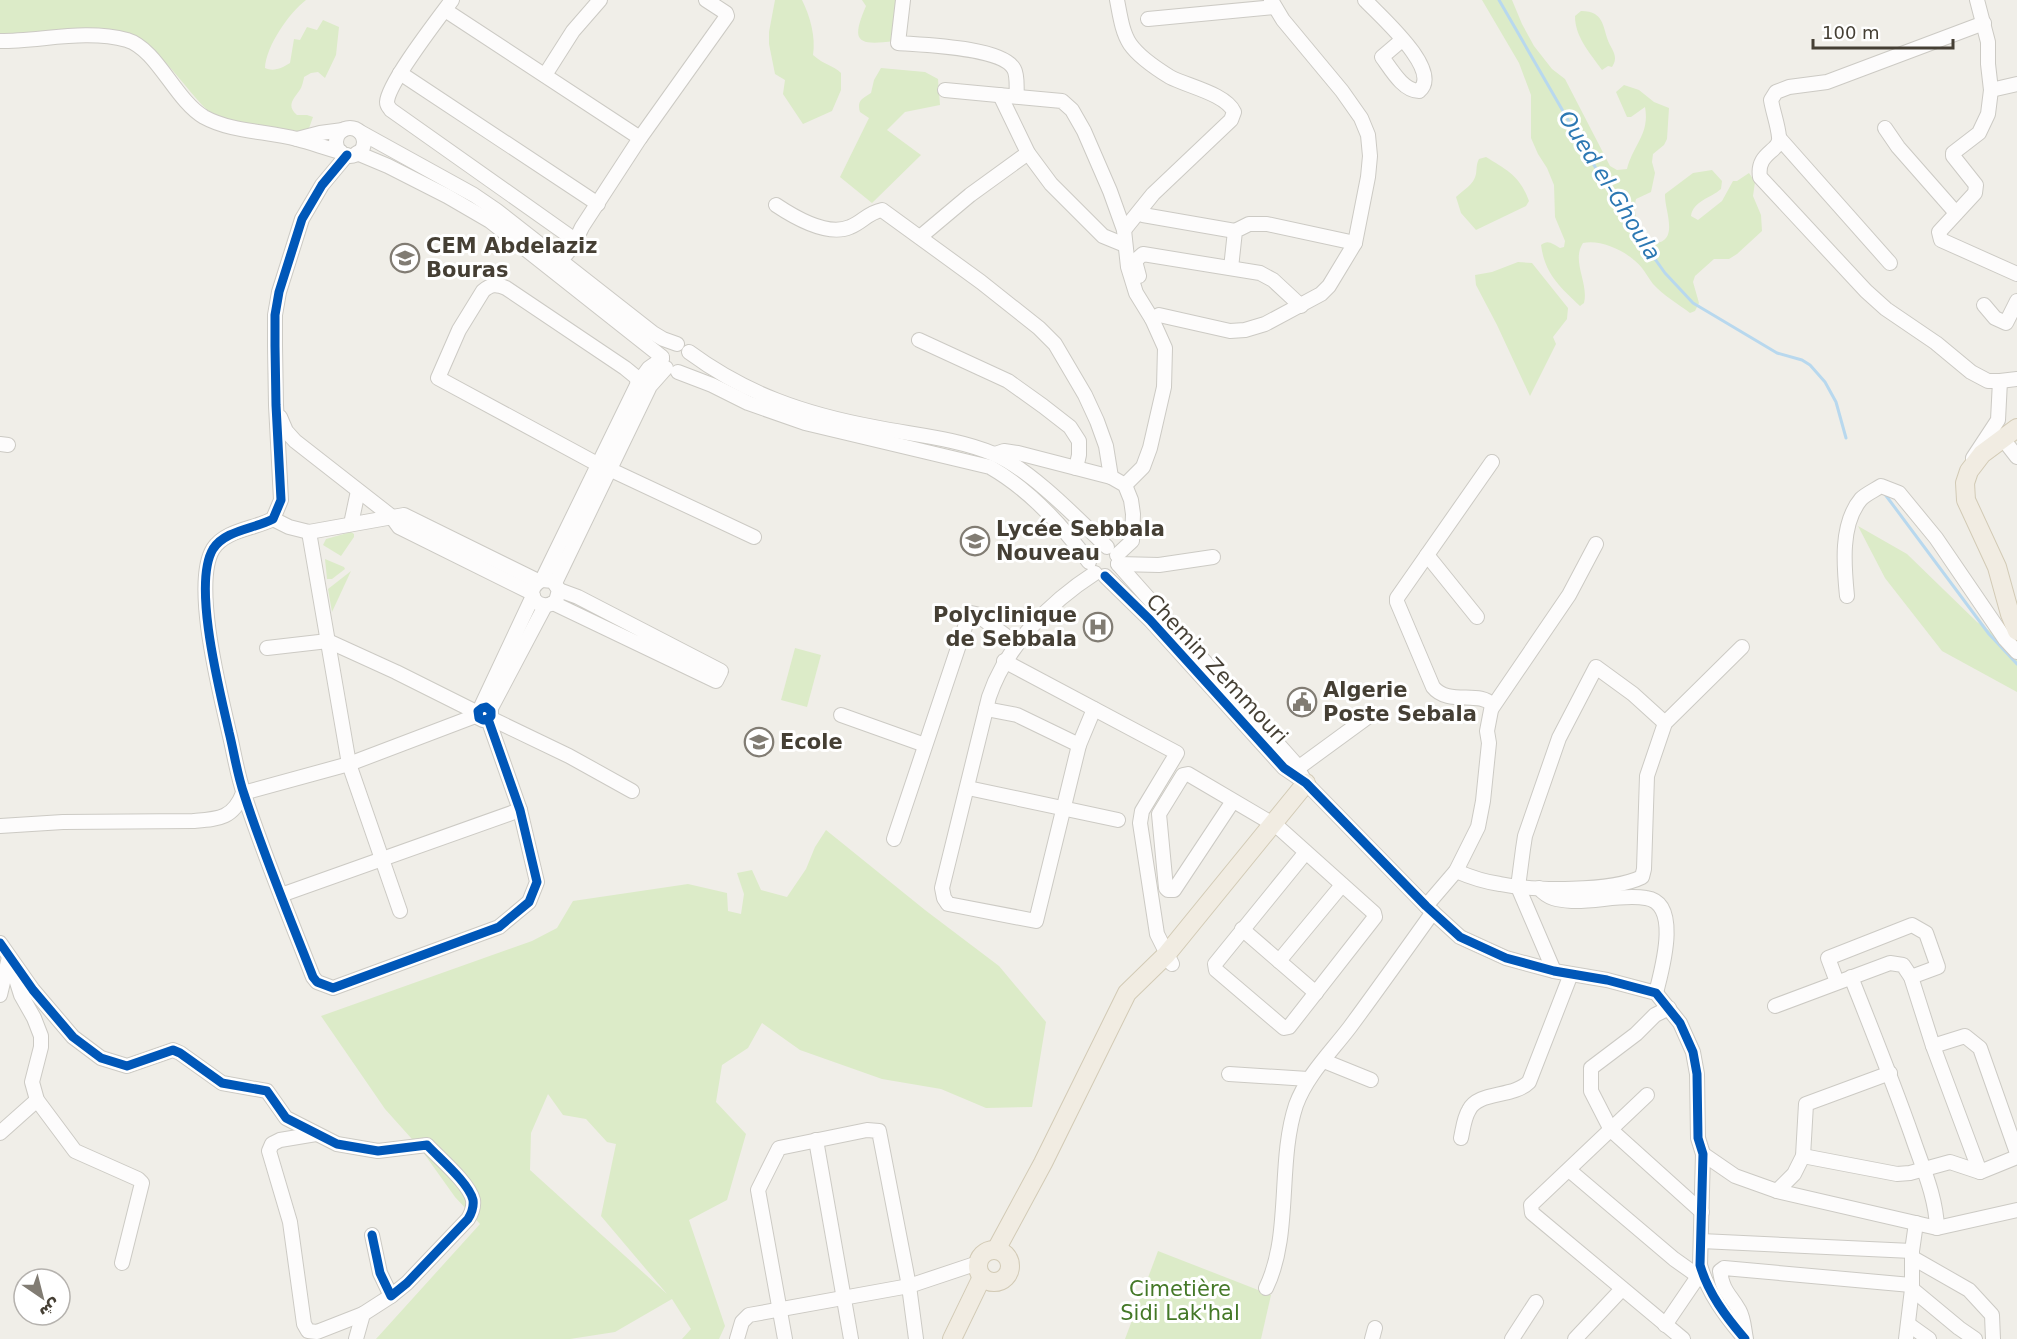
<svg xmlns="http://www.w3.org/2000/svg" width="2017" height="1339" font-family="'DejaVu Sans',Vazirmatn,sans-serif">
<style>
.green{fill:#dcebc8;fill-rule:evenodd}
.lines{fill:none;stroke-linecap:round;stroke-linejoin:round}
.stream{stroke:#b8d8ee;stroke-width:3}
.minor-casing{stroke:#cccac4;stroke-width:16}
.major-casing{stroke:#d2cab5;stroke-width:20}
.minor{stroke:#fdfcfc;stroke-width:14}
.major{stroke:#f1ece2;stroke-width:18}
.cycleway-casing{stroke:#fff;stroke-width:13}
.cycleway{stroke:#0057b8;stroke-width:9}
.labels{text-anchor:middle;stroke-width:6;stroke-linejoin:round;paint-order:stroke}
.poi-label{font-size:21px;font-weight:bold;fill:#453f34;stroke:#fff;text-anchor:start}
.street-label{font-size:21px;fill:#453f34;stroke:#fff}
.park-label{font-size:21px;fill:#447827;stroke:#fff}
.water-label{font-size:22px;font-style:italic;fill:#2c78b3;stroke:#fff}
</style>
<rect width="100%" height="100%" fill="#f0eee8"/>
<g class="green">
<path d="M0,0H306C289,13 266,46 265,68C274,72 282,68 290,63L294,39L300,40L307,27L317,30L323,20L339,27L336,55L325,78L318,72L311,73L304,77C304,79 302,86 301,88C295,98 285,105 297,115H307L313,117L308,131C281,132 229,124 207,110C177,80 157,39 113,30L0,35Z"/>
<path d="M775,0H802C810,16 816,37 813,55C824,65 833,65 841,73V90L832,111L803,124L783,94L785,80L775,74L769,44V32Z"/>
<path d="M862,0H898L894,41C856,46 851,41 866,6Z"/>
<path d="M1482,0H1512L1522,24L1534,46L1552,69L1565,79L1610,166L1617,170L1627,169C1633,145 1650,134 1645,107L1631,117H1627L1616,92L1624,85L1639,90L1654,102L1669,108L1667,139L1664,145L1653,154L1652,162L1655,173L1651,192L1636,199C1631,218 1642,231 1655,243C1680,241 1664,209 1665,194L1693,173L1712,170L1722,181L1721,189C1711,198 1693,201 1691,216L1698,220L1722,201L1733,181H1737L1749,173L1755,182L1753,196L1761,215L1762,231L1737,254L1729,259H1714L1695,276L1693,282L1699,303L1695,311L1690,313C1678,304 1663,295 1653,284C1649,279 1646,273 1642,268C1630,253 1603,239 1583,243C1571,261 1589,283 1584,303L1580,306C1559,286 1545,274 1541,245C1548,239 1553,244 1560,248L1564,247L1565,241L1555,217L1554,185L1547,168L1538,154L1531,138V95L1519,63Z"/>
<path d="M1581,11C1606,11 1602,29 1610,45C1614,53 1618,58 1612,67L1608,66L1602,70C1590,53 1575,37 1575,16Z"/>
<path d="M881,68L925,72L938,79L940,105L905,112L887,130L921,155L872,203L840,177L869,118L860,112C857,100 862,99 871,93L874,80Z"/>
<path d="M1486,157C1507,170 1520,176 1529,201L1526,206L1476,230L1461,213L1456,197C1463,190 1474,185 1476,174C1477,168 1476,165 1479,159Z"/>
<polygon points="1518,262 1532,263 1568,308 1567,319 1553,337 1556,344 1530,396 1497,325 1476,285 1475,275 1492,272"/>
<polygon points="1858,526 1907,554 1977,622 2017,650 2017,692 1942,651 1885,578"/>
<polygon points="351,532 354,534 354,537 341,556 323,545 326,539"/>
<polygon points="325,559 344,567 345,569 332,579 327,579"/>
<polygon points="351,571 332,612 328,589"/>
<polygon points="795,648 821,655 807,707 781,700"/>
<path d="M826,830L925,910L999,966L1046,1022L1032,1107L986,1108L941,1089L882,1079L800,1050L762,1023L748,1048L722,1065L716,1102L746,1134L727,1200L689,1220L725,1326L719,1339H682L691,1329L672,1299L615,1332L570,1339H376L480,1224L455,1197L420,1148L385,1109L321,1016L532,941L557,928L573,901L688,884L727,893L728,911L741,914L744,894L737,873L752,870L761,890L787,897L806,869L815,847ZM548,1094L563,1115L586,1119L607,1142L616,1144L601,1216L667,1294L530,1170L531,1133Z"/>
<polygon points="1158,1251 1271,1295 1261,1339 1125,1339"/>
</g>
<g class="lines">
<g class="stream">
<polyline points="1499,0 1620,210 1665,273 1693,303 1777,353 1802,360 1810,365 1825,382 1836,402 1846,438"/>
<polyline points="1884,493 1989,634 2017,664"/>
</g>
<g class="minor-casing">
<g id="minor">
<path d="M452,0C438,19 388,83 387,102C387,106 389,107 391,110L575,240"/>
<path d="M903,0L898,43C922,45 1002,47 1014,69C1018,76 1016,88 1017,96"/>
<path d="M1117,0C1120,15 1122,32 1130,44C1139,57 1157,69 1170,77C1187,86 1226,94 1234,112L1231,120L1153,194L1124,230"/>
<path d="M1365,0L1366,1C1381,17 1443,71 1419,91C1403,91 1391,69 1382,57L1402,40"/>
<polyline points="1977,0 1988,42 1988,64 1991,90 1988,114 1979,133 1953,153 1953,156 1976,185 1975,193 1939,232 1941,240 2017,274"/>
<polyline points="445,10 640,138"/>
<polyline points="1148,19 1274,7"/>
<path d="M0,41C42,41 86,29 127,40C157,49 175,100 204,117C231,132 267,131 297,139C312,143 326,148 341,152"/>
<polyline points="400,73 598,204"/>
<polyline points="545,75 573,31 600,0"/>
<polyline points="945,90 1062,101 1072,110 1084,131 1110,191 1124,230 1128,267 1136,293 1152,319 1165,348 1164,387 1150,448 1143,467 1125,485"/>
<polyline points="1991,90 2017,84"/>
<polyline points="1000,95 1028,153 1051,184 1103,236 1125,245"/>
<polyline points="1885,128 1898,147 1956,213"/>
<circle cx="350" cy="142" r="14"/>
<polyline points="360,132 474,195 496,210 653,333 663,339 677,344"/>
<polyline points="297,139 320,133 343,130"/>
<polyline points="1780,139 1890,263"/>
<polyline points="357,153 388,166 447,196 490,221 662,357"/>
<path d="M347,155L322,185L302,219L279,292L275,315V346L276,405L281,500L273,519C254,529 225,530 213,549C192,584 220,692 229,732C234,752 237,774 244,794C264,856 289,916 313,977L317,982L333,988L499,927L529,902L537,882L520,810L488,719L491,716V711L486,707L482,708L478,711L479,718L483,720L488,719"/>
<path d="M776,205C794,217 827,237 850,227C863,222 867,213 882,210L981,282L1039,328L1055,344L1085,395L1097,421L1106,446L1111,477"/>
<polyline points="1143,215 1235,231"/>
<polyline points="920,237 970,195 1028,153"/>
<polyline points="562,259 573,246 582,227 640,138 727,16 726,13 706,0"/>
<polyline points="1231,268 1235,231 1249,224 1267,224 1355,243"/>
<polyline points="1139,276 1135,261 1143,254 1260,273 1273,280 1301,306"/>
<polyline points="1984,305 1995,318 2006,323 2017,301"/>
<polyline points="1152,319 1159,315 1230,331 1245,330 1265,324 1321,294 1329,286 1355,243 1368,177 1370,156 1368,135 1361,118 1342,91 1283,20 1271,0"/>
<polyline points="919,340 1008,381 1043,406 1070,427 1079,441 1079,455 1076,468"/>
<path d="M689,352C746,394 804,414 874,427C913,435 956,438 994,454C1031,470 1078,519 1107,547"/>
<path d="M678,372L712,385L748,403L805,423L990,467C1030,490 1062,525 1089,562"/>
<polyline points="2000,381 2017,379"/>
<polyline points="280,417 286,431 295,441 391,516 399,527 532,593"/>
<polyline points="2003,439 2017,457"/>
<polyline points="0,444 8,445"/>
<polyline points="995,454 1004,451 1018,453 1111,477 1125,485 1131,500 1133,514 1132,541 1117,555"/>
<path d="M1973,458L1998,420L2000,381H1988L1971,372L1936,343L1886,309L1866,291L1760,177C1756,152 1781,152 1779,137C1778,125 1773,112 1771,100L1776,92L1789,87L1827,82L1984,23"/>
<path d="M599,465L438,378L459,330L483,291C491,284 496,284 506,288L625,368L636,377L638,383"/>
<polyline points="609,469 754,537"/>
<polyline points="273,519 289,527 309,532 404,515 538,581"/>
<polyline points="351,524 358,491"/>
<polyline points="309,532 349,764 400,911"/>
<polyline points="1427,555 1477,617"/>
<polyline points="1118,564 1294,762 1303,778"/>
<polyline points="1118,564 1159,565 1213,557"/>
<path d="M1105,576L1150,620L1284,768L1306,783L1426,906L1460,937L1506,958L1554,971L1607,980L1656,993L1680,1023L1693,1052L1697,1074L1698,1138L1703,1154L1700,1265C1708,1293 1726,1317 1745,1339"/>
<path d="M542,580L553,581L559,590L556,601C538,615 521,590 542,580L638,383L649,368L662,359"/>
<polyline points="555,583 650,386 666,368"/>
<path d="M1847,596C1844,566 1840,524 1861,499C1866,494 1875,490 1881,486L1899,493L1936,538L2005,639L2017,652"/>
<polyline points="553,603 716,681 721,671 578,597 559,590"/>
<polyline points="267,648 328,641 396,672 478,713"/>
<polyline points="1004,661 1177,753 1142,811 1140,823 1157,934 1172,964"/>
<polyline points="1492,708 1569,595 1596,544"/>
<polyline points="480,709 533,596"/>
<polyline points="986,709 1017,715 1079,745"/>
<path d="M1094,709L1079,745L1036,921L948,904L944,898L942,888L989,697C1006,646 1050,602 1095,573"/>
<polyline points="490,710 545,606"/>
<polyline points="841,715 925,745"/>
<polyline points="490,718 569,756 632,791"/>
<polyline points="1298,768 1369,716"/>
<polyline points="968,788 1118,820"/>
<polyline points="243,793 349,764 478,715"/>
<polyline points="1233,801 1174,890 1168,890 1166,888 1159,814 1183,775 1188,774 1278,827 1374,913 1375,917 1289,1027 1284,1028 1216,970 1215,964 1306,852"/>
<path d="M0,826L63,822L193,821C218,819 233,819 243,793"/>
<polyline points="894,839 969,615 971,613 976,614 1017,644"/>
<path d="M1456,871C1470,877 1485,882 1500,884C1534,891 1611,892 1642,877L1644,869L1647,776L1665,723L1742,647"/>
<path d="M1539,888C1548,899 1558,900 1572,901C1596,902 1622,894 1646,898C1682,903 1661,972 1656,993"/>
<polyline points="281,895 520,810"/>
<path d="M1426,906L1456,871L1478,827L1483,801L1489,743L1487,731L1492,705C1480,690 1448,706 1433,687L1397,602V598L1492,462"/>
<polyline points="1242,929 1316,993"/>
<path d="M0,943L33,990L73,1037L101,1058L127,1066L173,1050L180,1053L222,1083L267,1091L286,1118L337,1144L378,1151L427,1145C440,1159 469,1183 473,1200C474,1207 471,1214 468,1219L407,1283L391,1296L380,1273L372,1235"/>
<polyline points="1279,961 1342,885"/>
<polyline points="1554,971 1518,887 1523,849 1525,836 1559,738 1596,667 1633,694 1665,723"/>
<path d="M1851,977C1872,1030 1893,1082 1912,1136C1922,1166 1936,1196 1937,1228"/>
<polyline points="1837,982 1828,958 1912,925 1926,933 1938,967 1911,977"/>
<polyline points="0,995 9,957 21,995 34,1018 41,1036 41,1047 32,1082 37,1100 75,1151 138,1179 142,1183 122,1263"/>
<polyline points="1775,1006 1890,963 1903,965 1911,977 1933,1046 1980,1172"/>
<polyline points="1669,1008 1655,1015 1636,1034 1591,1068 1591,1091 1611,1130 1702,1212"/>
<polyline points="1933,1046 1965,1036 1980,1048 2017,1153"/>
<polyline points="1324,1061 1371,1080"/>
<polyline points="1229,1074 1308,1079"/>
<polyline points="1647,1095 1531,1205 1532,1213 1683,1339"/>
<polyline points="0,1133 37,1100"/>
<polyline points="316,1134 280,1140 272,1144 269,1151 290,1222 304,1324 308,1331 317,1332 363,1314"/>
<path d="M1461,1138C1463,1129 1464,1118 1469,1110C1478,1091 1513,1098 1529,1082L1571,974"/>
<polyline points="816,1140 851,1339"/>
<polyline points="1703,1154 1735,1176 1777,1191 1937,1228 2017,1210"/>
<polyline points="1803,1156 1897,1174 1910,1173 1950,1162 1980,1172 2017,1157"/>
<polyline points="1569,1170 1674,1259 1705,1281"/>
<polyline points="1777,1191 1794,1174 1803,1156 1806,1104 1890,1073"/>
<polyline points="1701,1241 1912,1251"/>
<polyline points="1913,1258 1969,1290 1992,1315 1993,1339"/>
<path d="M1266,1288C1292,1235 1277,1162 1296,1105C1307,1075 1331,1052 1350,1027C1378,989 1405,951 1433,912"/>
<polyline points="1912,1289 1959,1328 1975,1339"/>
<polyline points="1908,1324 1929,1339"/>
<polyline points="1665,1325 1697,1278"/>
<polyline points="356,1339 363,1314 391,1296"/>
<polyline points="737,1339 742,1322 749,1315 909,1286 978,1263"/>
<polyline points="785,1339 758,1190 779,1148 867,1130 879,1131 909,1286 916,1339"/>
<polyline points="1372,1339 1375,1328"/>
<polyline points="1512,1339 1536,1302"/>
<polyline points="1575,1339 1622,1289"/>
<path d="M1746,1339C1744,1329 1744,1319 1739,1310C1729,1293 1723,1292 1720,1271L1724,1268L1911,1285"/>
<polyline points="1906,1339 1912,1289 1912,1251 1916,1223"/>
</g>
</g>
<g class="major-casing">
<g id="major">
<polyline points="2017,428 1982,454 1969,471 1965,483 1966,500 1997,567 2010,614 2017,631"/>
<polyline points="996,1250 1043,1163 1127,993 1166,955 1306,783"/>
<circle cx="994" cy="1266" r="16"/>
<polyline points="952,1339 982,1277"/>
</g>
</g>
<use href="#minor" class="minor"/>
<use href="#major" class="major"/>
<g class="cycleway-casing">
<g id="cycleway">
<path d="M347,155L322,185L302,219L279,292L275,315V346L276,405L281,500L273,519C254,529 225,530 213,549C192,584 220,692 229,732C234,752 237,774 244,794C264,856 289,916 313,977L317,982L333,988L499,927L529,902L537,882L520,810L488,719L491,716V711L486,707L482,708L478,711L479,718L483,720L488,719"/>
<path d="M1105,576L1150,620L1284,768L1306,783L1426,906L1460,937L1506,958L1554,971L1607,980L1656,993L1680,1023L1693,1052L1697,1074L1698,1138L1703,1154L1700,1265C1708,1293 1726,1317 1745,1339"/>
<path d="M0,943L33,990L73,1037L101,1058L127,1066L173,1050L180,1053L222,1083L267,1091L286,1118L337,1144L378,1151L427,1145C440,1159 469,1183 473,1200C474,1207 471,1214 468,1219L407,1283L391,1296L380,1273L372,1235"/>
</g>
</g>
<use href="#cycleway" class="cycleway"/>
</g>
<defs>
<g id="school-ring" transform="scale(1.5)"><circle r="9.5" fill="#fff" stroke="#817c73" stroke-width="1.5"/><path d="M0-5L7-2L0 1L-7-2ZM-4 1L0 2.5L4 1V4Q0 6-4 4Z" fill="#817c73"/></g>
<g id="hospital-ring" transform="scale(1.5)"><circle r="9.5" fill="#fff" stroke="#817c73" stroke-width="1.5"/><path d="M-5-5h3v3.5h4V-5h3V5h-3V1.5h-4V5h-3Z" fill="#817c73"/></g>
<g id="civic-ring" transform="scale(1.5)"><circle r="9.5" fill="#fff" stroke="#817c73" stroke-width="1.5"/><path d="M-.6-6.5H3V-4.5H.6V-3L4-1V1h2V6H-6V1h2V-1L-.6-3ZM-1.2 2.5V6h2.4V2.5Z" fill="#817c73"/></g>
</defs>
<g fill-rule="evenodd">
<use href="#school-ring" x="405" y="258"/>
<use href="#school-ring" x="975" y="541"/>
<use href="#hospital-ring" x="1098" y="627"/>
<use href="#civic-ring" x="1302" y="702"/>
<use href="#school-ring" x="759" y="742"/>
</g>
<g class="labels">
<g class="poi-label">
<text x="426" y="253">CEM Abdelaziz<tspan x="426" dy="24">Bouras</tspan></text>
<text x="996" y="536">Lycée Sebbala<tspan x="996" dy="24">Nouveau</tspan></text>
<text x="1077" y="622" text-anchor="end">Polyclinique<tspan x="1077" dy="24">de Sebbala</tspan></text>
<text x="1323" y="697">Algerie<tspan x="1323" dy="24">Poste Sebala</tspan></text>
<text x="780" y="749">Ecole</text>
</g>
<g class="street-label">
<text transform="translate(1217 669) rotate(47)" y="7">Chemin Zemmouri</text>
</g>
<g class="park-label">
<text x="1180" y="1296">Cimetière<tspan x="1180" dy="24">Sidi Lak'hal</tspan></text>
</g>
<g class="water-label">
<text transform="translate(1610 185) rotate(58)" y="8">Oued el-Ghoula</text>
</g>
</g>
<g transform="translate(42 1297) rotate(145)"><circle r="28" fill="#ffffff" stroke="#b5b2ae" stroke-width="1.5"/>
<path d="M0-4.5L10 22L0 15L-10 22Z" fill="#817c73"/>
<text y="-9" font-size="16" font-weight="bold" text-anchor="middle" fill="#453f34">ش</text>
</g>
<path d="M1813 39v9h140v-9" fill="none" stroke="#453f34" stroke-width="3"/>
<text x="1822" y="39" font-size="18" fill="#453f34" stroke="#ffffff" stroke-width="4.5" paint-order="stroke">100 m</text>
</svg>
